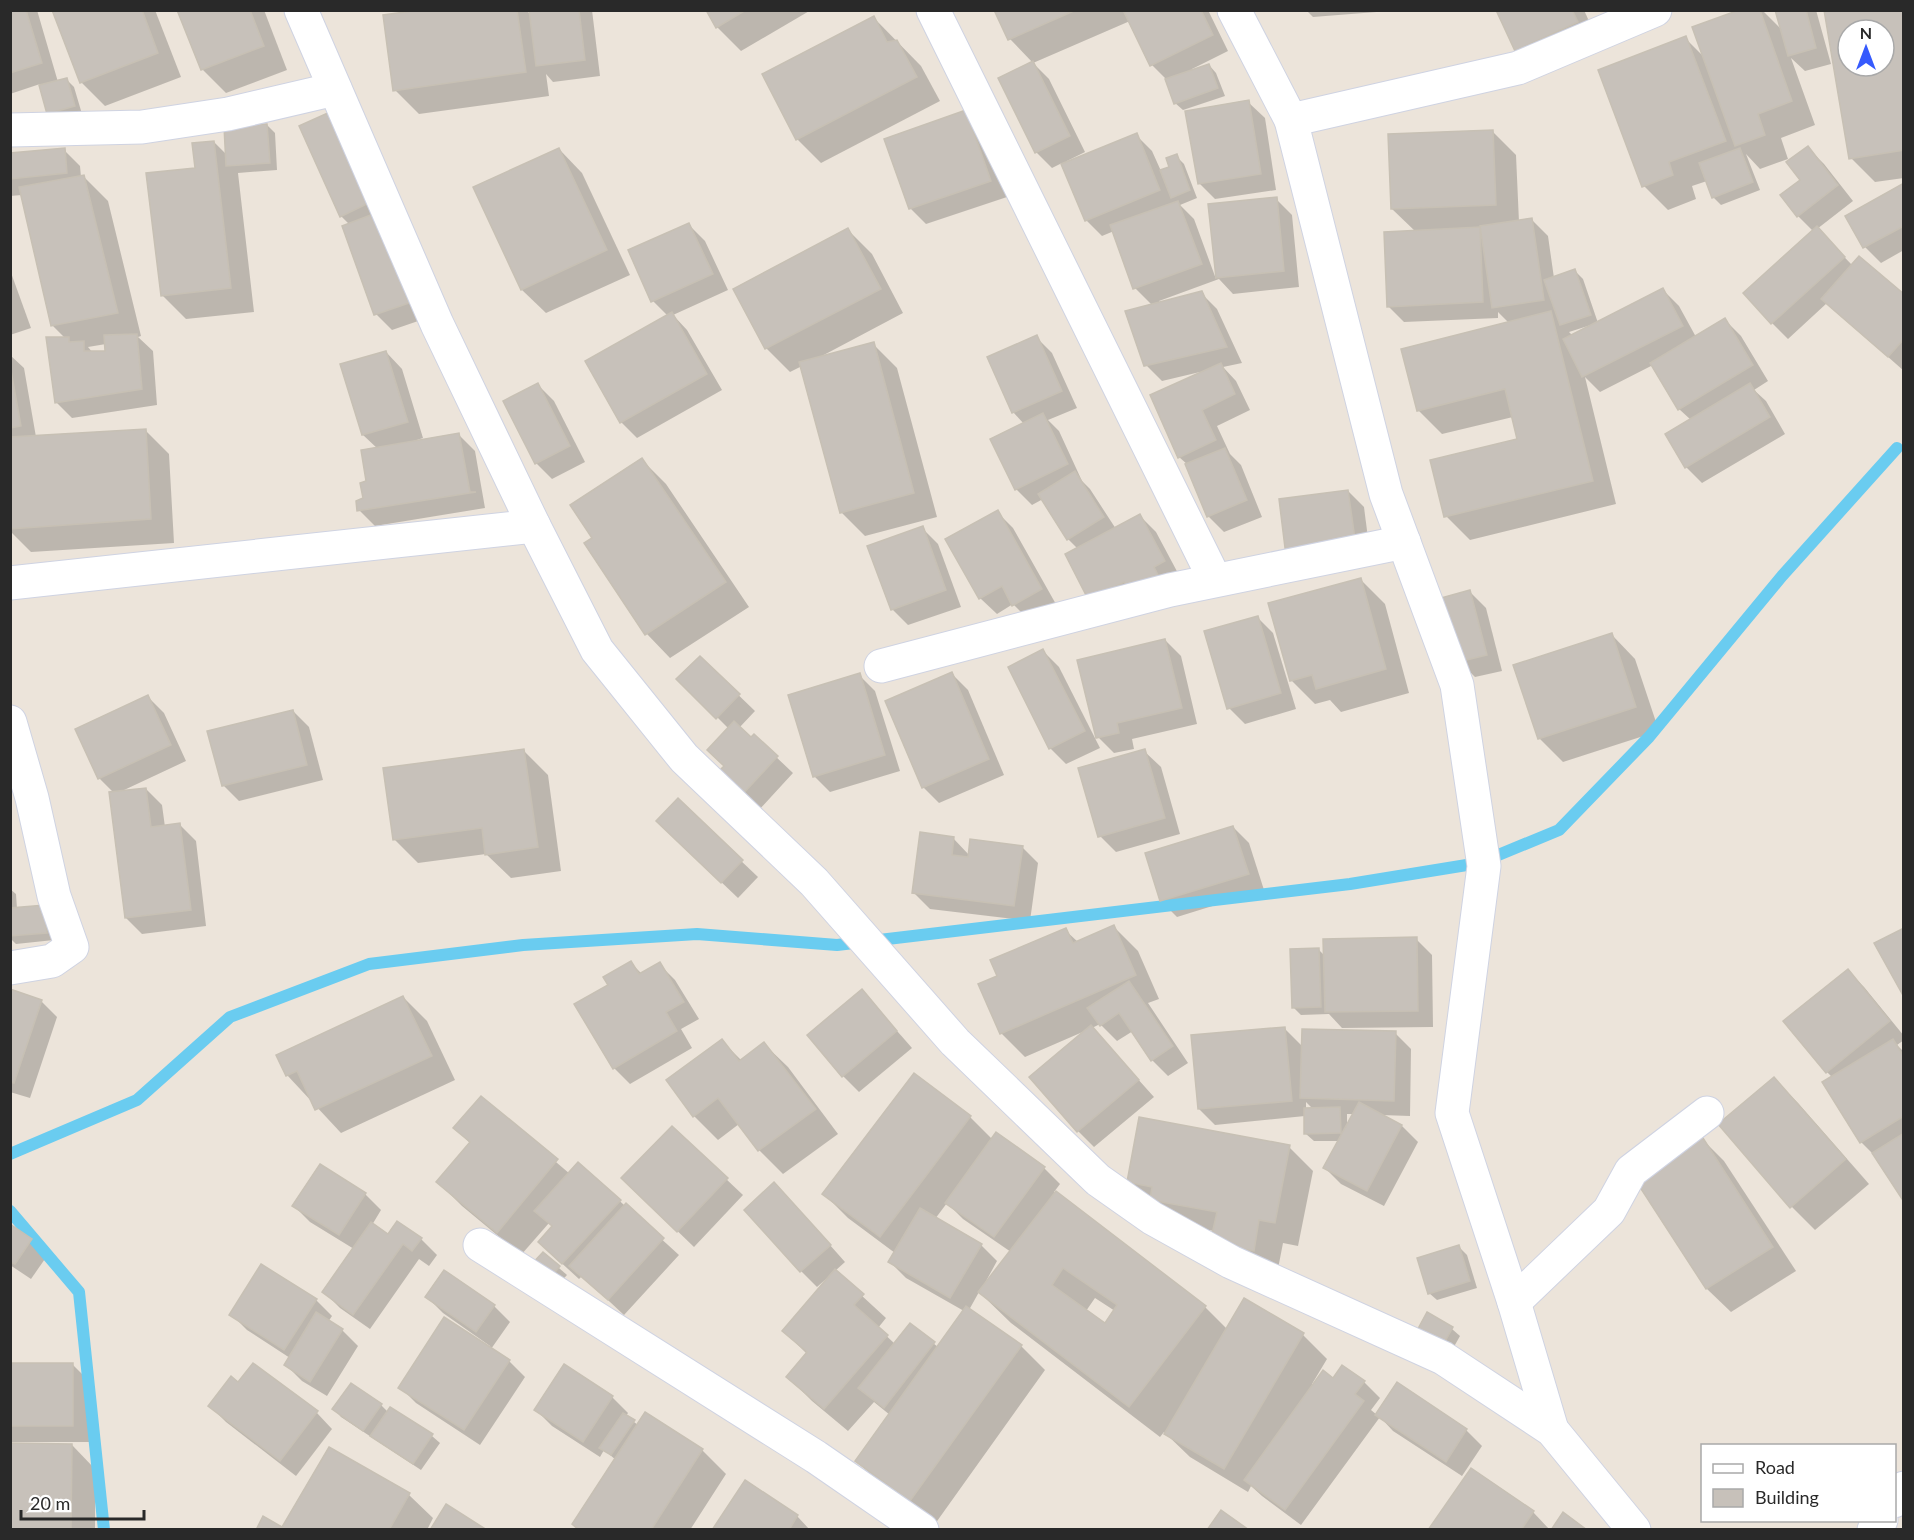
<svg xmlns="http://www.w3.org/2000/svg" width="1914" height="1540" font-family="Lato,sans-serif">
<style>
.shadow{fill:#0003;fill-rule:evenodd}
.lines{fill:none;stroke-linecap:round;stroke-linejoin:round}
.stream{stroke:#6accf0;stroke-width:12}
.building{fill:#c7c1ba;stroke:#c7c0b4;stroke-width:1.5;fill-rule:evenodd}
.minor-casing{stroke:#cfd3e2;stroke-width:35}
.secondary-casing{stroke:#cfd3e2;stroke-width:35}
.minor{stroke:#fff;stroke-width:33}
.secondary{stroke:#fff;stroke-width:33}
</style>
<rect width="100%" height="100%" fill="#ece4da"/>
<g class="shadow">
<polygon points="10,10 37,10 58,82 66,79 74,87 82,114 48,113 40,84 10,94"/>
<polygon points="53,10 155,10 181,77 105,106 81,82"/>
<polygon points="179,10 264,10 287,70 226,93 202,69"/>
<polygon points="432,10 526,10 531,15 530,10 592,10 600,76 553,82 546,74 549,96 419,114 395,90"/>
<polygon points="707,10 811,10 741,51 717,27"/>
<polygon points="996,10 1208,10 1228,51 1192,69 1193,71 1209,65 1216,73 1225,96 1183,110 1175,103 1167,80 1152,65 1130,21 1033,63 1049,79 1085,152 1067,161 1068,163 1136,135 1152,151 1161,171 1170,168 1176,156 1184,164 1197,198 1180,205 1194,219 1216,279 1209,205 1276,199 1292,215 1299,287 1233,294 1219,279 1159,301 1160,303 1201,293 1217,309 1242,363 1223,367 1236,381 1250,410 1217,426 1230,454 1241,465 1262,517 1224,532 1208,516 1188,465 1179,457 1200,372 1162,381 1146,365 1152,305 1135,288 1114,231 1102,236 1086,220 1062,163 1052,168 1036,152 1033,63 1010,39"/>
<polygon points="1306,10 1402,10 1313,17"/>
<polygon points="1498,10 1584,10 1600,46 1540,74 1516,50"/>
<polygon points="1744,10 1762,10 1782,30 1776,10 1816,10 1831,64 1805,71 1791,58 1815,125 1781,138 1788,159 1760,169 1746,154 1760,190 1721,205 1713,197 1707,181 1692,186 1696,199 1668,210 1644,186 1685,38 1705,58"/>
<path d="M1826,10H1904V178L1875,182L1851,158ZM1848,30H1884V66H1848Z"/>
<polygon points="874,18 921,66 940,101 821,163 797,139"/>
<polygon points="1248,102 1265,118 1276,190 1215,199 1199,183"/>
<polygon points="966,112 982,128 1007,197 926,224 910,208"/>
<polygon points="267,125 275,133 277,170 238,173 254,312 186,319 162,295 197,169 214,142 227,155"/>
<polygon points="301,127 386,219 424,319 392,330 376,314 350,225 341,216"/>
<path d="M1492,131L1516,155L1519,222L1532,220L1548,236L1554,278L1575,271L1583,279L1598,323L1663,290L1679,306L1696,337L1725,320L1741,336L1768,381L1754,390L1766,401L1785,434L1702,483L1686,467L1691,420L1679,409L1653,365L1600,392L1585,377L1616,504L1470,540L1446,516L1518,440L1513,417L1442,434L1418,410L1509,323L1498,312V318L1404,322L1388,306L1416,232L1392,209ZM1591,325V327L1573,336L1569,332Z"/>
<polygon points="1808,148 1824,164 1853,201 1817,229 1852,265 1904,296 1904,371 1827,303 1788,339 1772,323 1813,231 1798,216"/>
<polygon points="559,149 582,173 630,275 546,313 522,290 475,188"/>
<path d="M64,150L80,166L81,177H84L108,201L141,336L138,337L153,351L157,405L72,418L56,402L65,338L53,326L22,195L10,196V155ZM106,344V352L93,353L88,347Z"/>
<polygon points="1904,185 1904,250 1881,263 1865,247"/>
<polygon points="689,225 705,241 728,290 673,315 687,330 722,390 637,438 621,422 668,316 653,301"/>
<polygon points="848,230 872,254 903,313 820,357 873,344 897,368 937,517 865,536 841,512 802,366 790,372 766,348 735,290"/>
<polygon points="10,270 31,328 10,335"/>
<polygon points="1036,337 1052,353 1077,408 1048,420 1059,431 1082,481 1090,489 1116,529 1140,516 1156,532 1180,577 1107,616 1078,549 1068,539 1043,499 1032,505 1016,489 1024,424 1013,412"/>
<polygon points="386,352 402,369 423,438 414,441 415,443 459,435 475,451 485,508 375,526 359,510 364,499 378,449 363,435 342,365"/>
<polygon points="10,355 24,368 36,437 145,430 169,454 174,543 31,552 10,531"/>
<polygon points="538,385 554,401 585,462 552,479 536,463"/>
<polygon points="642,460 666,484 749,607 670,658 647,634 586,543 594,538"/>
<polygon points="1348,491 1364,507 1371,562 1304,571"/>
<polygon points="997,512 1013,528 1057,606 1030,621 1013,604 997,614 980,598"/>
<polygon points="922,528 938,544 961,607 908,625 892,609"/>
<polygon points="1361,580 1385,604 1409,693 1341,712 1330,700 1315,704 1291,680"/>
<polygon points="1470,592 1486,608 1502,671 1475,677 1459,661"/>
<polygon points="1257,617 1273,633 1296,709 1245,724 1229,708"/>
<polygon points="1612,635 1635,659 1659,731 1563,762 1539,738"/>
<polygon points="1165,640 1181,656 1197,724 1132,739 1134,749 1114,753 1098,737"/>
<polygon points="1043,651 1059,667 1100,748 1066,764 1050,748"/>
<polygon points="700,658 755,711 739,728 751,740 754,736 793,773 758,811 735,789 726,766 729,729 679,679"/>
<polygon points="952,674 968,690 1004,775 939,803 923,787"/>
<polygon points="859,675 875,691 900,771 830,792 814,776"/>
<polygon points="148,697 164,713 186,761 122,791 146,789 162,805 165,827 180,825 196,841 206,926 142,934 126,918 114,793 100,779 77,730"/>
<polygon points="293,711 309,727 323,780 239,801 223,785"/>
<polygon points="524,751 548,775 561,871 511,878 486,854 418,863 394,839"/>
<polygon points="1144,751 1161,767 1180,834 1116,852 1100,836"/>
<polygon points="678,801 758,877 738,898 674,837"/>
<polygon points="1233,827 1249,843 1264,890 1177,917 1161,901"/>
<polygon points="953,838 970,856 1022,847 1038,863 1030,921 930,909 914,893"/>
<polygon points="10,889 16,894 17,909 45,906 54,940 16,944 10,938"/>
<polygon points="1114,927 1138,951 1159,999 1148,1003 1188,1063 1168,1076 1152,1060 1133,1031 1117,1041 1100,1024 1092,1028 1154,1097 1094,1147 1078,1131 1085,1031 1025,1057 1001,1033 999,977 1065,930 1078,942"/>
<polygon points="1416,939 1432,955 1433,1027 1342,1028 1329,1014 1301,1015 1294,1008 1319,950 1325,956"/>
<polygon points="631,963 642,974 659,964 675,980 699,1019 681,1029 692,1048 630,1084 614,1068 576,1005 610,985"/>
<polygon points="1848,971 1864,987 1904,1036 1904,1040 1897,1045 1904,1052 1904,1199 1877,1158 1861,1142 1832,1077 1827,1072"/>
<polygon points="10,991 41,1001 57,1017 30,1098 10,1092"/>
<polygon points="862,991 912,1048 859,1092 843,1076"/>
<polygon points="403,997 427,1021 455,1080 341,1133 287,1075"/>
<path d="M1284,1028L1303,1047L1395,1033L1411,1049L1410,1116L1381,1115L1402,1126L1418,1142L1384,1206L1341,1184L1325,1168L1340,1141H1314L1306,1134L1305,1116L1215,1125L1199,1109ZM1306,1102L1313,1109H1306ZM1347,1114H1354L1347,1126Z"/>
<polygon points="722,1041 741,1060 764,1044 788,1067 838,1134 783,1174 759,1150 739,1124 718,1140 694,1116"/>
<path d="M914,1075L970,1117L992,1139L1044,1168L1060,1184L1054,1192L1205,1307L1227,1329L1303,1335L1327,1359L1312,1384L1314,1385L1333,1380L1343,1367L1364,1382L1380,1398L1371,1410L1377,1415L1397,1384L1466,1430L1482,1446L1462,1476L1393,1431L1380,1417L1301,1525L1262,1496L1251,1486L1248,1492L1190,1457L1164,1432L1160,1437L1011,1323L979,1292L969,1310L1021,1346L1045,1370L935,1524L881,1485L857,1461L890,1415L874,1402L848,1431L812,1401L788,1377L807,1354L784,1331L828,1280L826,1279L817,1287L801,1271L790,1200L845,1262L835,1271L886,1318L878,1328L895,1344L910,1325L938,1347L964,1311L906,1278L890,1262L895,1253L848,1218L824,1194ZM947,1203L963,1219L1011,1252L986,1284L985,1283L997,1261L981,1245L935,1219ZM1095,1298L1115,1311L1105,1325L1086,1311Z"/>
<polygon points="1774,1079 1798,1103 1869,1184 1815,1230 1791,1206"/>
<polygon points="481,1098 570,1174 579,1164 679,1255 624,1315 582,1276 579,1279 556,1258 553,1227 549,1223 521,1255 462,1206 438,1182 470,1143 455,1128"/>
<polygon points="672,1128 743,1195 694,1247 639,1194"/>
<polygon points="1700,1137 1724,1161 1796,1271 1731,1312 1707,1289 1636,1178"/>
<polygon points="1289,1147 1313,1171 1298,1246 1283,1243 1277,1274 1214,1231 1175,1224 1153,1205 1129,1181"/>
<polygon points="320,1166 365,1194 381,1210 372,1225 388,1236 421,1239 437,1255 429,1266 419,1259 370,1329 340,1308 324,1292 354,1249 310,1222 294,1206"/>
<polygon points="10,1226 31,1240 47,1256 31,1279 10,1265"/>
<polygon points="1459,1247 1467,1255 1477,1288 1437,1300 1429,1293"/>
<polygon points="543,1254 567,1275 556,1287"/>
<polygon points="427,1297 494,1306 510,1322 491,1349 509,1361 525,1377 480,1445 416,1403 400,1387 490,1346 443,1313"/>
<polygon points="316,1300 332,1316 328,1322 342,1330 358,1346 327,1396 302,1381 286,1365 290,1358 247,1330 231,1314"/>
<polygon points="1428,1315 1452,1329 1460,1336 1446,1361"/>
<polygon points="10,1364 72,1364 88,1380 89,1442 10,1442"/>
<polygon points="239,1384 317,1413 332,1429 296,1476 226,1422 210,1406"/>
<polygon points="351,1385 381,1405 388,1412 390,1409 432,1436 440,1443 421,1470 341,1417 334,1409"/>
<polygon points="612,1397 628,1413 626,1416 638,1425 702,1450 726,1474 690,1530 579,1530 616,1460 604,1450 600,1457 552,1426 536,1410"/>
<polygon points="72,1445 95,1469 95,1530 10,1530"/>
<polygon points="330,1449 409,1495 433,1518 427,1530 257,1530 282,1529"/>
<polygon points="1533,1512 1550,1530 1430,1530"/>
<polygon points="797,1516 810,1530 714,1530"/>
</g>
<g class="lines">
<g class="stream">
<polyline points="10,1154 137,1100 230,1017 369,964 523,945 697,934 837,945 1350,884 1479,863 1559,830 1649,737 1782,576 1897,448"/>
<polyline points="10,1211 79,1292 104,1530"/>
</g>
</g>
<g class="building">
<polygon points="10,10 26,10 42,63 10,73"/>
<polygon points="52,10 142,10 158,53 80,83"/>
<polygon points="177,10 250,10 264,46 201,70"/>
<polygon points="420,10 517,10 526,72 393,91 383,15"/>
<polygon points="529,10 579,10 585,60 536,66"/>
<polygon points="706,10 746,10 716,28"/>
<polygon points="994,10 1076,10 1008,40"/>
<polygon points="1123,10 1201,10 1213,35 1150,66"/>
<polygon points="1496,10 1572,10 1578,22 1515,51"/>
<polygon points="1739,10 1760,10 1792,101 1758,114 1765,135 1735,146 1692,27"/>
<polygon points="1775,10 1806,10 1816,48 1788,56"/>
<path d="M1824,10H1904V150L1849,159ZM1848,30H1884V66H1848Z"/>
<polygon points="874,16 887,42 897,40 917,77 796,140 762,74"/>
<polygon points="1686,36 1726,141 1669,162 1673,175 1642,187 1598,70"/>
<polygon points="1033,61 1070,136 1035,153 998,78"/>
<polygon points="1209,64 1218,88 1174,104 1165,79"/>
<polygon points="67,78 75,106 47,114 39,85"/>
<polygon points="1249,100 1261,174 1198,184 1185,111"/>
<polygon points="966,110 991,181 909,209 884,139"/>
<polygon points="330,112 371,202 340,217 299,126"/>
<polygon points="267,124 270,163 226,166 224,126"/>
<polygon points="1493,130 1496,205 1391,209 1388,134"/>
<polygon points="1137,133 1160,190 1085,221 1061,164"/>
<polygon points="214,141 231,288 161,296 146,173 195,168 192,143"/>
<polygon points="1808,146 1838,185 1797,217 1780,195 1800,180 1786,162"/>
<polygon points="65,148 67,173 10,179 10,153"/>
<polygon points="559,148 607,250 521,290 473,187"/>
<polygon points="1740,148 1753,182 1712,198 1699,163"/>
<polygon points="1177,154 1190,190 1171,198 1160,170 1169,167 1166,158"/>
<polygon points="84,175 118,313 51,326 19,187"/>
<polygon points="1904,183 1904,226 1863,248 1845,216"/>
<polygon points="1277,197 1284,271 1216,278 1208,204"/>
<polygon points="1178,201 1202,264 1133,289 1110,225"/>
<polygon points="376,213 409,303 374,315 342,226"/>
<polygon points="1532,218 1544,300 1492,308 1480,226"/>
<polygon points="689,223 713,274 651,302 628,250"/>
<polygon points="1817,226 1845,257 1771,324 1743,293"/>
<polygon points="1480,227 1483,302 1387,307 1384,232"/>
<polygon points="848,228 881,289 765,349 733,289"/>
<polygon points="1859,256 1904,294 1904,339 1888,357 1821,299"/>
<polygon points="1575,269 1591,315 1560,325 1544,280"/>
<polygon points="1663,288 1683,326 1582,377 1563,339"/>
<polygon points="1202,291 1227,347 1144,366 1125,311"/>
<polygon points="1551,311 1593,481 1444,517 1430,460 1517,439 1505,389 1417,411 1401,349"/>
<polygon points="672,312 707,374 620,423 585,361"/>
<polygon points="1725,318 1753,365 1678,410 1650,363"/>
<polygon points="137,334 142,389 55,403 46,337 69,337 69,342 84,341 84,351 105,351 104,335"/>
<polygon points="1037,335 1062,391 1012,413 987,357"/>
<polygon points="874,342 914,493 840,513 799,362"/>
<polygon points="386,351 408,422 362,435 340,364"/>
<polygon points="1221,363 1235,394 1202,410 1216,440 1178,458 1150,395"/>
<polygon points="10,365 21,426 10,428"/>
<polygon points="538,383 570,446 535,464 503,401"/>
<polygon points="1750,383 1770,417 1685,468 1665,434"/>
<polygon points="1043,413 1068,464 1015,490 990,439"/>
<polygon points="146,429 151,519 10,529 10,437"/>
<polygon points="459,433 470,492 476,492 357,511 356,501 363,498 360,483 366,481 361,450"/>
<polygon points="1225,448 1247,500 1207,517 1185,464"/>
<polygon points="642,458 726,582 645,635 584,543 592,538 570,505"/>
<polygon points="1075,471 1104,517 1067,540 1038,494"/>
<polygon points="1348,490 1356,546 1286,556 1279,499"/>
<polygon points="998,510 1042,589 1012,606 1002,586 979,599 945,539"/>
<polygon points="1140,514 1165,561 1154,567 1158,575 1129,590 1124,582 1089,601 1065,554"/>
<polygon points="923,526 946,590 891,610 867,546"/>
<polygon points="1361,578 1386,669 1316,689 1312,675 1290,681 1268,603"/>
<polygon points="1470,590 1487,655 1458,662 1441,598"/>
<polygon points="1258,616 1281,693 1227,709 1204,631"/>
<polygon points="1612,633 1636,707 1538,739 1513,665"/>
<polygon points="1165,639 1182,708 1117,723 1119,733 1096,738 1077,660"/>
<polygon points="1043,649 1085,731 1049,749 1008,667"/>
<polygon points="700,656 740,694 716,719 676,679"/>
<polygon points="952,672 989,759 922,788 885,701"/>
<polygon points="860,673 885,755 813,777 788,695"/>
<polygon points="148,695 171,745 98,779 75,729"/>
<polygon points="293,710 307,765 222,786 207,731"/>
<polygon points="734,721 751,737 754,734 778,756 741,796 717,773 724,766 707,750"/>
<polygon points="524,749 538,847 485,855 482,828 393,840 383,768"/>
<polygon points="1145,749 1165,818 1098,837 1078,768"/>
<polygon points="146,788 151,827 180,823 191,910 125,918 109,792"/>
<polygon points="678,798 743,860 721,883 656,821"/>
<polygon points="1233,826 1249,874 1160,901 1145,853"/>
<polygon points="920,832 954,837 952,855 968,857 970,839 1023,846 1014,906 912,893"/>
<polygon points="45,905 47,933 10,936 10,908"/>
<polygon points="1114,925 1136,975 1000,1034 978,984 997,976 990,960 1066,928 1073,943"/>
<polygon points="1904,928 1904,997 1874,943"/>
<polygon points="1417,937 1418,1011 1325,1012 1323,939"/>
<polygon points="1319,948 1321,1007 1292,1008 1290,949"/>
<polygon points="631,961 639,974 660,962 684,1002 666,1012 677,1031 613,1069 574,1004 608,985 603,977"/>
<polygon points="1848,969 1890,1021 1826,1073 1783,1021"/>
<polygon points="1129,981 1173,1046 1151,1061 1119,1013 1100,1026 1087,1008"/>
<polygon points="10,989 42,1000 14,1083 10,1082"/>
<polygon points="862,989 897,1031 842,1077 807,1035"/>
<polygon points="403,996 432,1056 315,1110 297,1071 286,1076 276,1055"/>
<polygon points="1091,1025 1139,1080 1077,1132 1029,1077"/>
<polygon points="1285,1027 1292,1101 1198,1109 1191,1035"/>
<polygon points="1302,1029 1396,1031 1394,1101 1300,1098"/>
<polygon points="722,1039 739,1061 764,1042 816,1109 758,1151 718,1098 693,1117 666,1080"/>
<polygon points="1893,1039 1904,1057 1904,1116 1860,1143 1822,1082"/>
<polygon points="914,1073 971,1116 880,1237 822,1194"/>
<polygon points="1774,1077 1846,1159 1790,1208 1718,1124"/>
<polygon points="481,1096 558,1159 497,1233 436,1182 470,1142 453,1128"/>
<polygon points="1359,1102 1402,1125 1367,1191 1323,1168"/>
<polygon points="1340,1107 1341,1133 1304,1134 1304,1108"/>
<polygon points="1139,1117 1290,1145 1275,1223 1259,1220 1254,1251 1210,1243 1217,1212 1150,1200 1152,1187 1127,1182"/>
<polygon points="672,1126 728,1178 677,1232 621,1178"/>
<polygon points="996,1132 1045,1167 994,1237 945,1203"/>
<polygon points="1904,1133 1904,1202 1872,1153"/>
<polygon points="1701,1135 1773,1247 1706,1289 1634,1178"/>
<polygon points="578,1162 621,1200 562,1264 538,1242 552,1226 534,1211"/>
<polygon points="320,1164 366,1193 339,1235 292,1206"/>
<polygon points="774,1182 831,1245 800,1272 744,1210"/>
<path d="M1056,1191L1206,1306L1129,1407L978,1292ZM1063,1268L1117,1305L1105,1323L1052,1285Z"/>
<polygon points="626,1203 664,1238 608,1300 569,1266"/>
<polygon points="920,1208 982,1244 950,1298 888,1262"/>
<polygon points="397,1221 422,1238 412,1251 403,1244 353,1315 322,1292 371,1222 388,1234"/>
<polygon points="10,1224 32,1239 15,1264 10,1262"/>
<polygon points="1459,1245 1470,1281 1428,1294 1417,1258"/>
<polygon points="543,1252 560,1266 548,1281 530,1266"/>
<polygon points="261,1264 317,1299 284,1350 229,1315"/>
<polygon points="835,1269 864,1294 854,1305 888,1335 824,1409 786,1377 807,1352 782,1331"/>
<polygon points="444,1270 495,1305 476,1332 425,1297"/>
<polygon points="1244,1298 1304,1333 1224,1469 1164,1434"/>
<polygon points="966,1306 1022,1345 910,1501 855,1461"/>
<polygon points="316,1312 343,1329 310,1382 284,1365"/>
<polygon points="1427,1312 1453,1327 1438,1354 1412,1340"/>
<polygon points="444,1317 510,1360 464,1430 398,1388"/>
<polygon points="910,1323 935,1342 884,1408 858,1388"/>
<rect x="10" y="1363" width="63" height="63"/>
<polygon points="253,1363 318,1411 280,1461 208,1406 231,1376 238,1382"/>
<polygon points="564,1364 613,1396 583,1442 534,1410"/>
<polygon points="1342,1365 1365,1381 1355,1394 1364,1401 1285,1510 1244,1480 1323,1370 1333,1378"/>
<polygon points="1397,1382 1467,1429 1446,1462 1375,1415"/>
<polygon points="351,1383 382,1404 363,1431 332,1409"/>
<polygon points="390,1407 433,1434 413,1464 370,1436"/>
<polygon points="645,1412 703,1449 651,1530 579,1530 572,1524"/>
<polygon points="623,1413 635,1420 611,1455 599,1448"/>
<polygon points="10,1443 72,1444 71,1530 10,1530"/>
<polygon points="329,1447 410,1493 389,1530 256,1530 263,1516 282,1527"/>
<polygon points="1471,1468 1534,1511 1521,1530 1428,1530"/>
<polygon points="745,1480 798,1515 789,1530 712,1530"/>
<polygon points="446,1504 487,1530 430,1530"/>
<polygon points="1221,1510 1249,1530 1207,1530"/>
<polygon points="1563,1512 1587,1530 1551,1530"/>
</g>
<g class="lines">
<g class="minor-casing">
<g id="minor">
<polyline points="301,10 437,324 534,526 597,650 684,758 814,882 955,1042 1098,1180 1152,1218 1231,1262 1443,1358 1552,1430 1634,1530"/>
<polyline points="933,10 1215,580"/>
<polyline points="1234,10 1291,120 1386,494 1457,685 1484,866 1452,1113 1514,1302 1552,1430"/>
<polyline points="1291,120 1518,68 1655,10"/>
<polyline points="10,130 142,127 228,114 335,89"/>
<polyline points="10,583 534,526"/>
<polyline points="881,666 1170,590 1404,542"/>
<polyline points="10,722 32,798 54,896 72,947 52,961 10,968"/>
<polyline points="480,1245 816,1457 922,1530"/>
<polyline points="1514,1302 1609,1211 1631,1171 1707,1113"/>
</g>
</g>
<g class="secondary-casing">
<g id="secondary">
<polyline points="1894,1501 1904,1488"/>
<polyline points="1874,1530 1881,1520"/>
</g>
</g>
<use href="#minor" class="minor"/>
<use href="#secondary" class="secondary"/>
</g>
<rect width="1914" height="1540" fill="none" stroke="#292929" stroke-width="24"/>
<rect x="1701" y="1444" width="195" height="78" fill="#ffffff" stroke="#a9a9a9" stroke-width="1.5"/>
<rect x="1713" y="1464" width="30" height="9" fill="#ffffff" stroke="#a9a9a9" stroke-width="1.5"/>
<text x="1755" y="1474" font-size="18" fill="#292929">Road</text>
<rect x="1713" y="1489" width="30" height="18" fill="#c7c1ba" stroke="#a9a9a9" stroke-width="1.5"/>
<text x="1755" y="1504" font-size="18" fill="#292929">Building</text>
<g transform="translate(1866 48)"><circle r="28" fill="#ffffff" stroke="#a9a9a9" stroke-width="1.5"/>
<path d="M0-4.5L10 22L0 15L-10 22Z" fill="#365afd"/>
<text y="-9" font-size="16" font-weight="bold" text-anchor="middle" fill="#292929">N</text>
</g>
<path d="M21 1510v9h123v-9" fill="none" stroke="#292929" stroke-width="3"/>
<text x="30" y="1510" font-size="18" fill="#292929" stroke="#ffffff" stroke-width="4.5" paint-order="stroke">20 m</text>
</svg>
